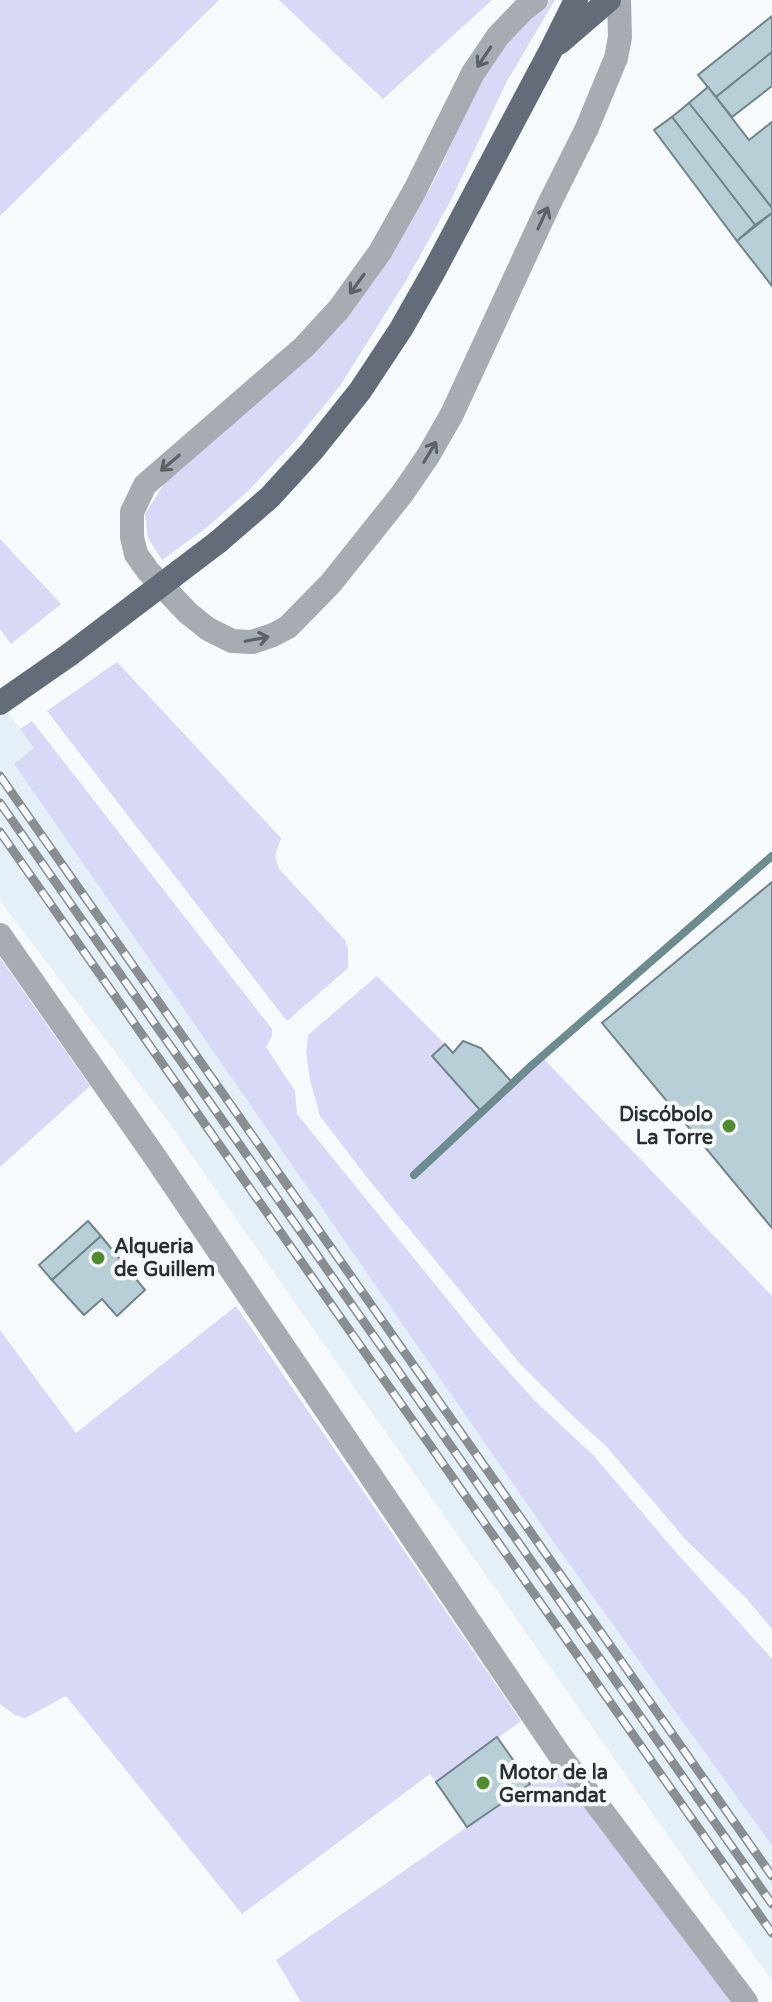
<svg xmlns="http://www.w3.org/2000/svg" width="772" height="2002" font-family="'Varela Round',sans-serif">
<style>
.built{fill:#e5eff7}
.green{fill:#d7d9f6}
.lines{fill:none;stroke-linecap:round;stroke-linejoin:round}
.stream{stroke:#6c8c8f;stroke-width:8}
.building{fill:#b9cfd7;stroke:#70858c;stroke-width:2}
.minor{stroke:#a7acb3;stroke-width:24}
.major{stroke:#646c79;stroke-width:24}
.rail-casing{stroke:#888e92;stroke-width:9}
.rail{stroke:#f6fafd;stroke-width:6;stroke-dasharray:18;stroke-linecap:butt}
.major-bridge{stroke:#646c79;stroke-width:24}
.oneway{stroke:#5b6267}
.poi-dot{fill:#4f8d2e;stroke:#f6fafd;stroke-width:3}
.labels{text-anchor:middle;stroke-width:8;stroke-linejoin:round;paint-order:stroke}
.poi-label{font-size:20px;font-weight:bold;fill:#293035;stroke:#f6fafd;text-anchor:start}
</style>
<rect width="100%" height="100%" fill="#f6fafd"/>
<polygon class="built" points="0,701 34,748 14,764 552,1540 772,1846 772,1980 707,1891 167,1120 0,901"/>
<g class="green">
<polygon points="0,0 219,0 0,216"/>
<polygon points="279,0 492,0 383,99"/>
<polygon points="550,0 555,0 506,83 451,200 407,279 340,386 295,441 248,491 206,528 162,560 148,538 145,514 164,484 261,399 382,263 431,187 483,78 502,46 531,16"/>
<polygon points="0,539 61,604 11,644 0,629"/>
<polygon points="117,662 281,838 275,856 279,869 345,940 348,949 348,968 287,1021 47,711"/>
<polygon points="32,721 272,1029 272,1036 266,1047 295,1091 297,1114 481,1341 534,1400 594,1456 674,1550 772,1659 772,1846 552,1540 14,764 34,748 20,729"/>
<polygon points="0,958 90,1086 0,1167"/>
<polygon points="377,976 445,1044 432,1057 479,1109 539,1054 772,1296 772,1629 747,1599 686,1540 606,1446 577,1420 521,1365 365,1175 320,1116 310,1080 306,1052 308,1035"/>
<polygon points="236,1306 521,1721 436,1782 430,1774 242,1914 66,1696 25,1718 15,1715 0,1704 0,1330 76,1433"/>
<polygon points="557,1767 732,2002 301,2002 276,1960 467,1827"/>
</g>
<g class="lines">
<polyline class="stream" points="414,1175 531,1066 772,856"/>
</g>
<g class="building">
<polygon points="772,16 772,52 716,97 698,75"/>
<polygon points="772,52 772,86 732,117 716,97"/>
<polygon points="708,87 749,140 772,122 772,208 689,103"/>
<polygon points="689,103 772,208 772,213 755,225 672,117"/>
<polygon points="672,117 755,225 737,241 654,130"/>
<polygon points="772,213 772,286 737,241"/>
<polygon points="772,882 772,1228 602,1023"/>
<polygon points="463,1041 481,1048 511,1081 480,1110 432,1056 445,1044 453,1053"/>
<polygon points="88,1221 101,1236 52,1280 39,1265"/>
<polygon points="101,1236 145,1290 117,1316 102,1299 84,1315 52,1280"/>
<polygon points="497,1737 530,1784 467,1827 436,1782"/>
</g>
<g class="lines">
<g class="minor">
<polyline points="536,0 523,10 498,36 473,73 415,190 380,252 339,309 304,347 145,485 132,512 132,537 136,554 148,571 188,613 208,629 232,641 252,642 273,635 288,627 331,583 402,494 428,456 452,414 550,202 587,128 616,58 620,37 619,0"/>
<polyline points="0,935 155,1157 559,1754 746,2002"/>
</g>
<g class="major">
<polyline points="559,43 609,0"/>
<polyline points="218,542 270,497 312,451 360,391 401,329 434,271 551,50 576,0"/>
<polyline points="0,703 69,655"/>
</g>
<g class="rail-casing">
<g id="rail">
<polyline points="0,776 772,1876"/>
<polyline points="0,803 772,1904"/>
<polyline points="0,832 772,1933"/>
</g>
</g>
<use href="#rail" class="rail"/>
<polyline class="major-bridge" points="69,655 218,542"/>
</g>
<defs><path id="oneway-shaft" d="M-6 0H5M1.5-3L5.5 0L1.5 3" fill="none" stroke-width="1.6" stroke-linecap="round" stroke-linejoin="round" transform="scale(2)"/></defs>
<g class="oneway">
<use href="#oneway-shaft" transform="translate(484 57) rotate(124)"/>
<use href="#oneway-shaft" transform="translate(543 218) rotate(-65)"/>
<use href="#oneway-shaft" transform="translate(357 284) rotate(126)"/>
<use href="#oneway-shaft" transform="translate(430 452) rotate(-59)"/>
<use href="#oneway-shaft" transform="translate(170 463) rotate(140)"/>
<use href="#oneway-shaft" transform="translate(257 639) rotate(-11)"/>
</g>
<g class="poi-dot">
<circle cx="729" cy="1126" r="8"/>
<circle cx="98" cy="1258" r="8"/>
<circle cx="483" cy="1783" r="8"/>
</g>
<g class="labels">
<g class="poi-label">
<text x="713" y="1121" text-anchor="end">Discóbolo<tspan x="713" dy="23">La Torre</tspan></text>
<text x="114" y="1253">Alqueria<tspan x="114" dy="23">de Guillem</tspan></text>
<text x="499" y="1779">Motor de la<tspan x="499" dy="23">Germandat</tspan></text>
</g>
</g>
</svg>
